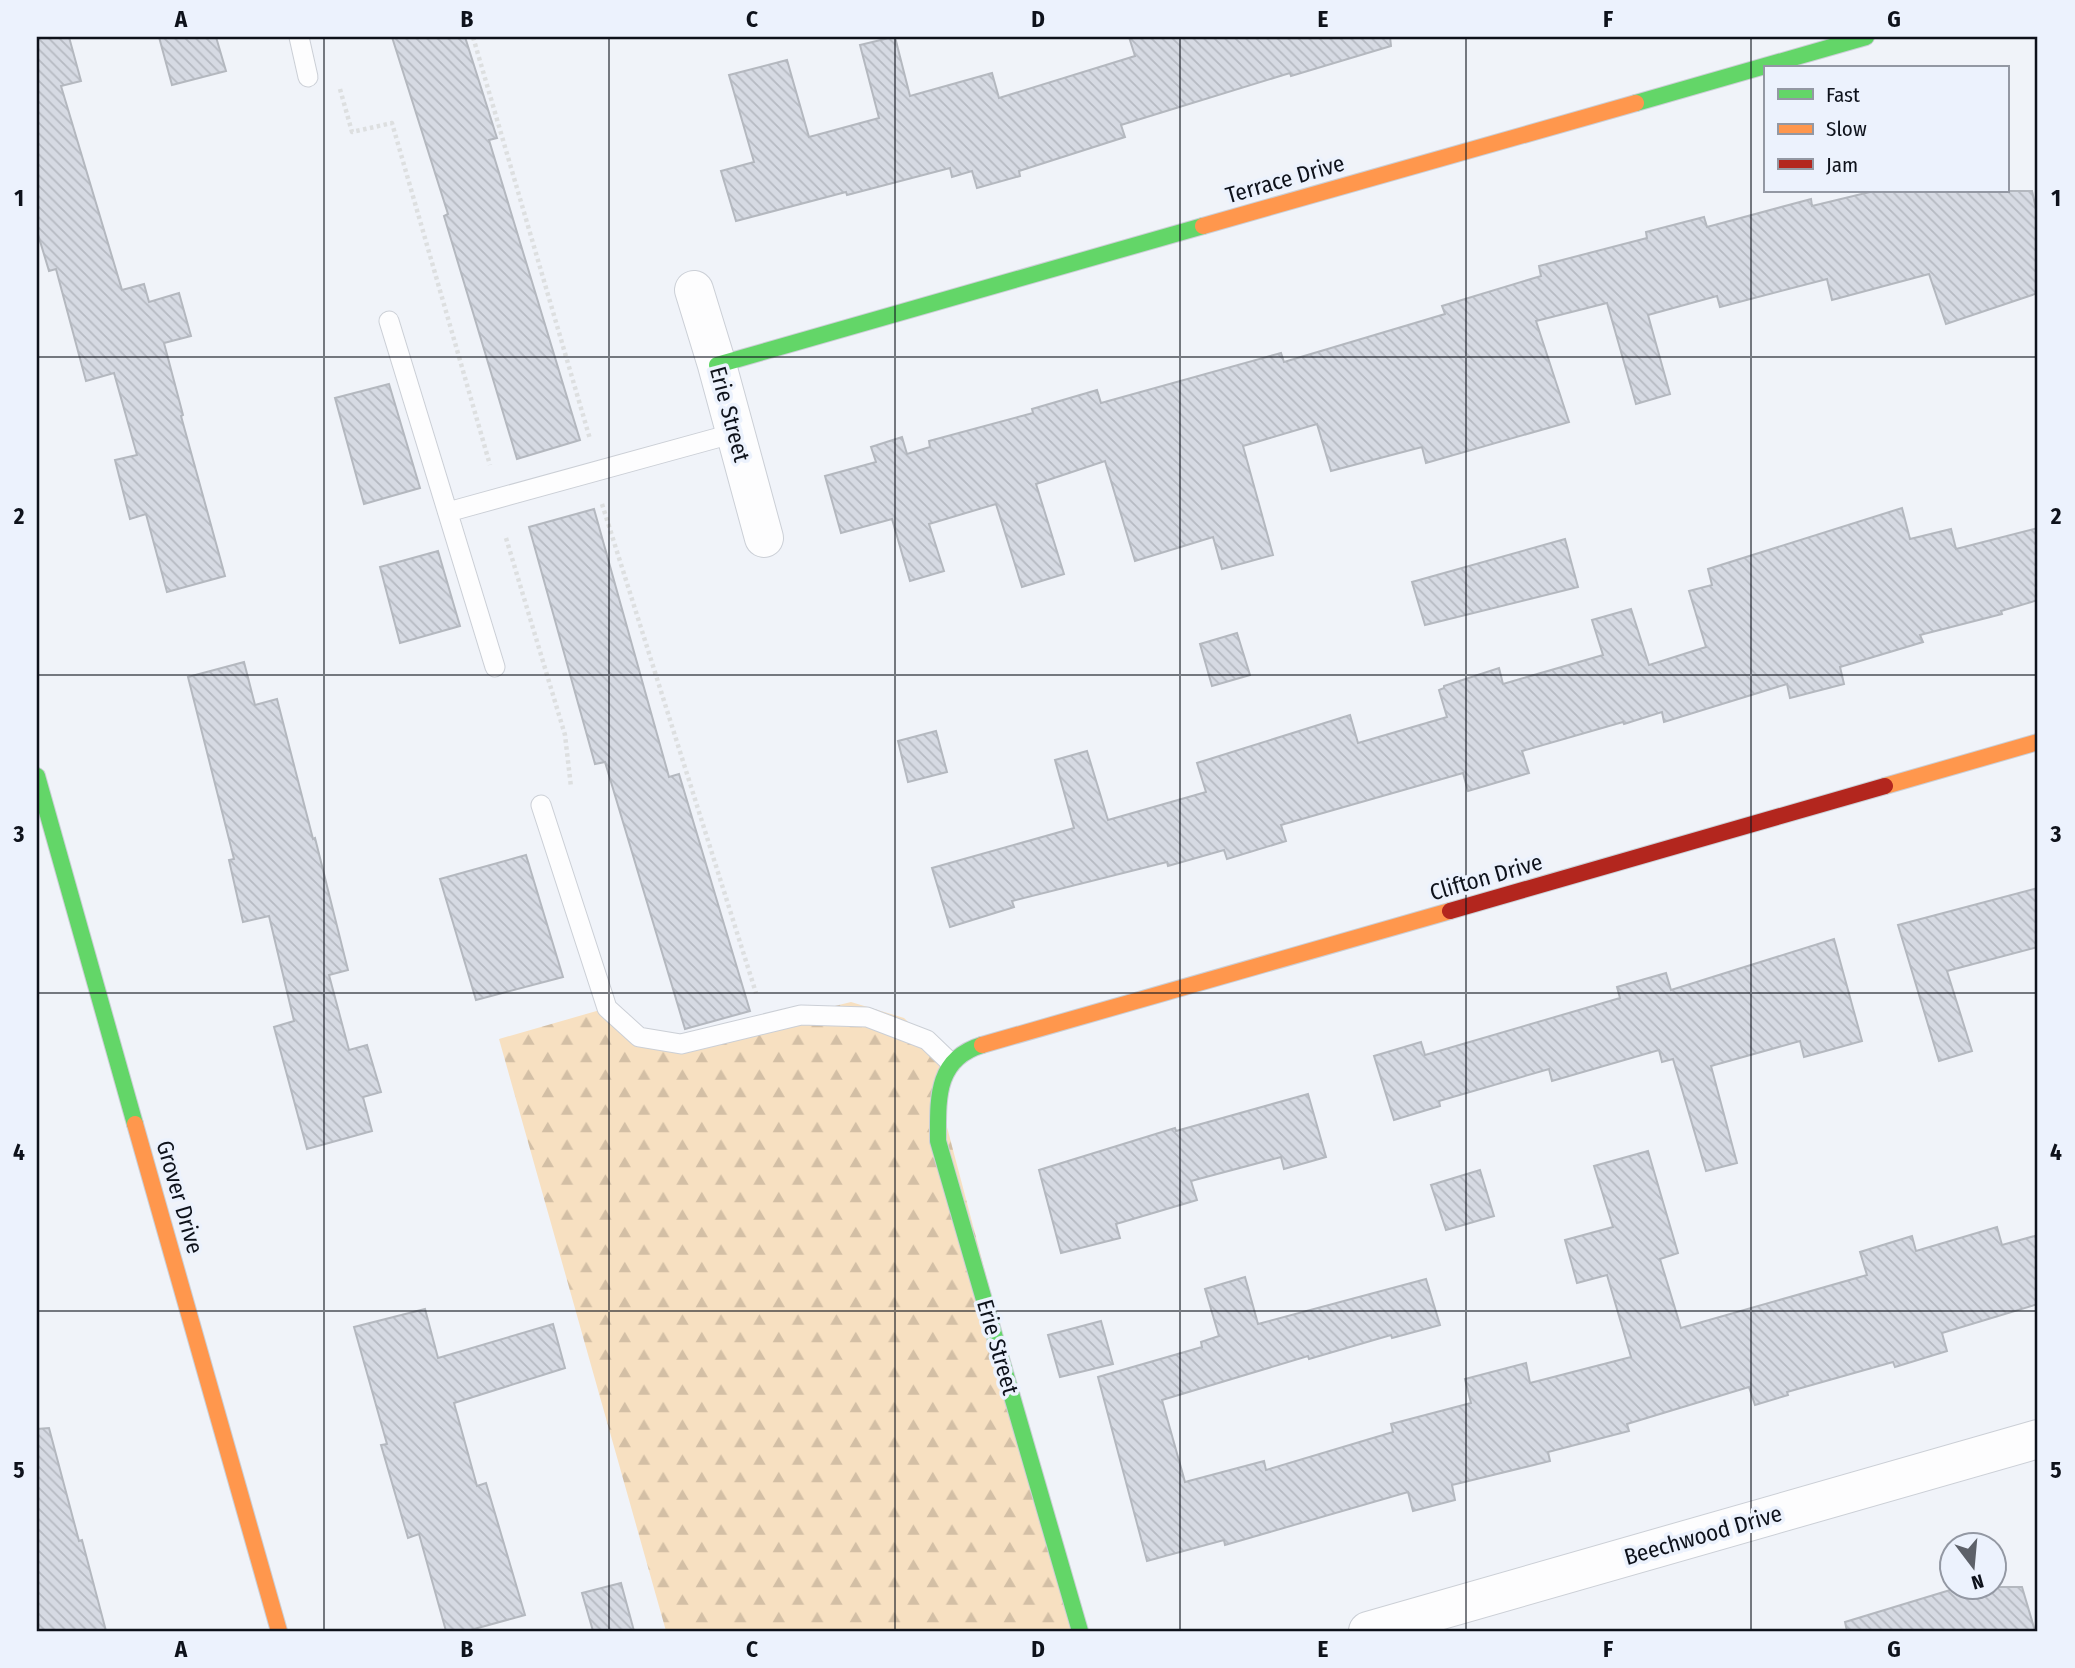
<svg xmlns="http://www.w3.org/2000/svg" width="2075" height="1668" font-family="'Fira Sans Condensed',sans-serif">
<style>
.forest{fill:url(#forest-firs)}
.building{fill:url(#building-back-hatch);stroke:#b4b8bf;stroke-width:2}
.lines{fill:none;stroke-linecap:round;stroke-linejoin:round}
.lane-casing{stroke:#cbcfd6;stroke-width:21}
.street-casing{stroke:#cbcfd6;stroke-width:40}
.fast-casing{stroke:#cbcfd6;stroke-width:18}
.slow-casing{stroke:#cbcfd6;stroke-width:18}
.jam-casing{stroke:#cbcfd6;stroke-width:18}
.path{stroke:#dddfe0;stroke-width:4.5;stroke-dasharray:3.5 3.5;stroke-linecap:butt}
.lane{stroke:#fdfdfe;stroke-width:19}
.street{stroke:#fdfdfe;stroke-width:38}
.fast{stroke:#63d668;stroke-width:16}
.slow{stroke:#ff974d;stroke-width:16}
.jam{stroke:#b3261e;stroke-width:16}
.grid{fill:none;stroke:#0e121b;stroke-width:2;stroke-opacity:0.55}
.labels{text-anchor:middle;stroke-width:7;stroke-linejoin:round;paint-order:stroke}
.street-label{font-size:23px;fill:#0e121b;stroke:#ecf2fd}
.neatline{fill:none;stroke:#0e121b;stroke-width:2.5}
.grid-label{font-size:23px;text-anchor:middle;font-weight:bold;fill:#0e121b}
</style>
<defs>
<pattern id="forest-firs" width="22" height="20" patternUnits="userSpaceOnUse" patternTransform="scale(1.75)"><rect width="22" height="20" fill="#f7e0c1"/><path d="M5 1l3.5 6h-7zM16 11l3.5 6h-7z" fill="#d3bfa5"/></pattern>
<pattern id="building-back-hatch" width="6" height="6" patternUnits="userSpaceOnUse" patternTransform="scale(1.75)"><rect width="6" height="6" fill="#d6dae3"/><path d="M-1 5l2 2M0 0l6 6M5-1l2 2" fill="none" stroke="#b6bac2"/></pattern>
</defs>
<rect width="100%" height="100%" fill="#f0f3f9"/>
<polygon class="forest" points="851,1002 904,1018 951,1063 938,1093 1080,1631 666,1631 499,1039 607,1008 639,1036 681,1044"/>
<g class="building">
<polygon points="37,37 69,37 81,81 61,86 122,290 144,284 149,302 179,293 191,336 164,343 183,415 181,416 225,576 167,592 146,514 130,519 115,460 137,455 114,373 86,381 56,269 49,271 37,231"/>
<polygon points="159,37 216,37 226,71 172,85"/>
<polygon points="392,37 465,37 497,138 489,140 580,440 517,459 444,216 448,214"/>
<polygon points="893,37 895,37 910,96 992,73 999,98 1135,56 1129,37 1390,37 1391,46 1291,76 1290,73 1121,125 1125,137 1019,171 1020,176 977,188 972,171 952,177 950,168 847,195 846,192 736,221 721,171 754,162 729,75 787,60 809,137 879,118 860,45"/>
<polygon points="1874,191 2032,191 2038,217 2038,293 1946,324 1929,274 1832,300 1827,279 1720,307 1717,296 1648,315 1670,394 1636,404 1607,303 1536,321 1569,422 1426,463 1422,447 1331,471 1317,424 1243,446 1273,555 1222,569 1213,537 1135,561 1105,461 1036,484 1064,574 1022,587 996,504 929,524 944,571 910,581 892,519 841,533 825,476 876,462 871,447 902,437 907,454 930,447 929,441 1033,413 1032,409 1097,390 1101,403 1281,353 1284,362 1445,314 1442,306 1541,276 1539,266 1647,238 1646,232 1704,217 1707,227 1811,199 1812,206"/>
<polygon points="389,384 420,488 364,504 335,398"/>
<polygon points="1902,508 1910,539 1951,529 1956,549 2038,528 2038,600 2001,611 2002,614 1920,635 1923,642 1840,667 1844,684 1790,698 1787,684 1664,722 1662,712 1624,724 1623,722 1522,751 1529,773 1468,791 1463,773 1281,825 1286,841 1227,859 1224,850 1168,866 1167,862 1012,901 1014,907 950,927 932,868 1074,828 1055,760 1087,751 1108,820 1206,792 1197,763 1350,715 1358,743 1447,717 1439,690 1444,688 1444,686 1499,668 1503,684 1603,655 1592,620 1631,609 1649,665 1706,647 1689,591 1712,585 1708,569"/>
<polygon points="594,509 669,777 679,774 750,1011 685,1029 605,762 595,764 529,527"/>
<polygon points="1565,539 1578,587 1425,625 1412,582"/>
<polygon points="438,551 460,626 400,643 380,567"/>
<polygon points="1237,633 1250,675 1212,686 1200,644"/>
<polygon points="244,662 255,705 277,699 313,839 315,838 348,970 329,975 349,1050 367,1045 381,1092 363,1097 372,1131 307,1149 274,1027 294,1021 269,916 243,922 229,860 234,859 188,677"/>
<polygon points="936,731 947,772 908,782 898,741"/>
<polygon points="526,855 563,977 476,1000 440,879"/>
<polygon points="2038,888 2038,947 1947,971 1972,1051 1939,1061 1898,925"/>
<polygon points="1834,939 1862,1041 1804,1057 1800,1041 1711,1066 1737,1163 1706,1171 1673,1059 1662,1062 1659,1050 1552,1081 1549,1069 1439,1101 1440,1106 1394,1120 1374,1056 1421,1042 1425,1055 1620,998 1617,987 1666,973 1671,990"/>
<polygon points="1308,1094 1326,1157 1284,1169 1281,1157 1191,1181 1197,1200 1116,1224 1120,1238 1061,1253 1039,1170 1175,1128 1176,1131"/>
<polygon points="1648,1151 1678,1253 1660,1259 1681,1328 1867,1275 1860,1252 1912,1236 1916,1251 1997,1227 2002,1245 2038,1235 2038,1304 1942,1333 1947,1351 1895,1367 1893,1362 1787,1392 1788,1395 1755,1405 1749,1387 1627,1424 1629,1431 1548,1452 1550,1461 1452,1485 1455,1500 1413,1511 1408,1492 1225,1545 1224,1540 1147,1561 1098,1377 1202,1347 1201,1342 1219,1336 1205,1289 1245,1277 1258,1324 1426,1279 1440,1325 1392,1338 1391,1335 1309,1359 1308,1356 1162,1400 1185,1482 1264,1461 1266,1470 1393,1432 1391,1424 1471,1403 1465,1379 1526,1363 1530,1383 1631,1357 1607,1275 1577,1283 1565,1240 1613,1227 1594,1166"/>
<polygon points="1480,1170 1494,1216 1446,1230 1431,1185"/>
<polygon points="425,1309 438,1358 553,1324 565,1368 454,1403 477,1486 486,1483 525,1615 467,1631 446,1631 419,1534 408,1538 381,1445 387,1444 354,1327"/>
<polygon points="1101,1321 1113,1364 1060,1377 1048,1335"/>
<polygon points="49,1428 79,1541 82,1540 106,1631 37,1631 37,1429"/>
<polygon points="621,1583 634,1631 593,1631 582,1593"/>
<polygon points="1960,1587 2022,1587 2035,1631 1847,1631 1845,1622"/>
</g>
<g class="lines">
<g class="lane-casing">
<g id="lane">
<polyline points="299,37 308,77"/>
<polyline points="389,321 495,667"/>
<polyline points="448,512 735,433"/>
<polyline points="541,805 607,1008 639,1037 681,1044 801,1015 867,1017 927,1040 951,1063"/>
</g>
</g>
<g class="street-casing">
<g id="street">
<polyline points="694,290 717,365 764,538"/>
<polyline points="1368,1631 2038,1439"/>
</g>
</g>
<g class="fast-casing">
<g id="fast">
<polyline points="1636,103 1866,37"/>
<polyline points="717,365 1203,226"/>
<polyline points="37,776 135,1124"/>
<path d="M982,1045C935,1059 938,1100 938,1141L1080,1631"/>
</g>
</g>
<g class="slow-casing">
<g id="slow">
<polyline points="1203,226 1636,103"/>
<polyline points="1885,786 2038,742"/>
<polyline points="982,1045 1450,911"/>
<polyline points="135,1124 279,1631"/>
</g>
</g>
<g class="jam-casing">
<polyline id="jam" points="1450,911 1885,786"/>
</g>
<g class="path">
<polyline points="473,37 590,439"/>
<polyline points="340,89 352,132 392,123 490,465"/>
<polyline points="602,504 756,993"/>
<polyline points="506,538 565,735 571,787"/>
</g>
<use href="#lane" class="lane"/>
<use href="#street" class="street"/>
<use href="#fast" class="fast"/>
<use href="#slow" class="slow"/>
<use href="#jam" class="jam"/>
</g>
<path class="grid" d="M324,37V1631M609,37V1631M895,37V1631M1180,37V1631M1466,37V1631M1751,37V1631M37,357H2038M37,675H2038M37,993H2038M37,1311H2038"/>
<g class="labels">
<g class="street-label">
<text transform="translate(1285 179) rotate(-16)" y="8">Terrace Drive</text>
<text transform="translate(730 414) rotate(75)" y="8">Erie Street</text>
<text transform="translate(1486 877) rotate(-16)" y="8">Clifton Drive</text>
<text transform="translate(180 1197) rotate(74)" y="8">Grover Drive</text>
<text transform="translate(998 1347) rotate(74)" y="8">Erie Street</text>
<text transform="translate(1703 1535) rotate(-16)" y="8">Beechwood Drive</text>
</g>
</g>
<rect width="2075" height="1668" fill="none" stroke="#ecf2fd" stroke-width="77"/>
<rect x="1764" y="66" width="245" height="126" fill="#ecf2fd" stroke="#9398a3" stroke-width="2"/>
<rect x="1778" y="89" width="35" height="10" fill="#63d668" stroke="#9398a3" stroke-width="2"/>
<text x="1826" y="102" font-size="21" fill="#0e121b">Fast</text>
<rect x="1778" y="124" width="35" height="10" fill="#ff974d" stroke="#9398a3" stroke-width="2"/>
<text x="1826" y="136" font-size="21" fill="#0e121b">Slow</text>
<rect x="1778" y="159" width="35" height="10" fill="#b3261e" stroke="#9398a3" stroke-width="2"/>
<text x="1826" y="172" font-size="21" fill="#0e121b">Jam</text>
<g transform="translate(1973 1566) rotate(164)"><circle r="33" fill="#ecf2fd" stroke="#9398a3" stroke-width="2"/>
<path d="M0-5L12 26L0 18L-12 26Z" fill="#5d6169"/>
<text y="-10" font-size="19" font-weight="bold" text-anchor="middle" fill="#0e121b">N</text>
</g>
<rect x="38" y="38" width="1998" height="1592" class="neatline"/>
<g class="grid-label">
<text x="181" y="27">A</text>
<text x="467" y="27">B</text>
<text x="752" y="27">C</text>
<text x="1038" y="27">D</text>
<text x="1323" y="27">E</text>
<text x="1608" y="27">F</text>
<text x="1894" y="27">G</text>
<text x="19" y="206">1</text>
<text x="2056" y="206">1</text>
<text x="19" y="524">2</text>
<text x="2056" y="524">2</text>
<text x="19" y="842">3</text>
<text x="2056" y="842">3</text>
<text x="19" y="1160">4</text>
<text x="2056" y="1160">4</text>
<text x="19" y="1478">5</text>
<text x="2056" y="1478">5</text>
<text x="181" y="1657">A</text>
<text x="467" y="1657">B</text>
<text x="752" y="1657">C</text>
<text x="1038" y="1657">D</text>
<text x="1323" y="1657">E</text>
<text x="1608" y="1657">F</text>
<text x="1894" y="1657">G</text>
</g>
</svg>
